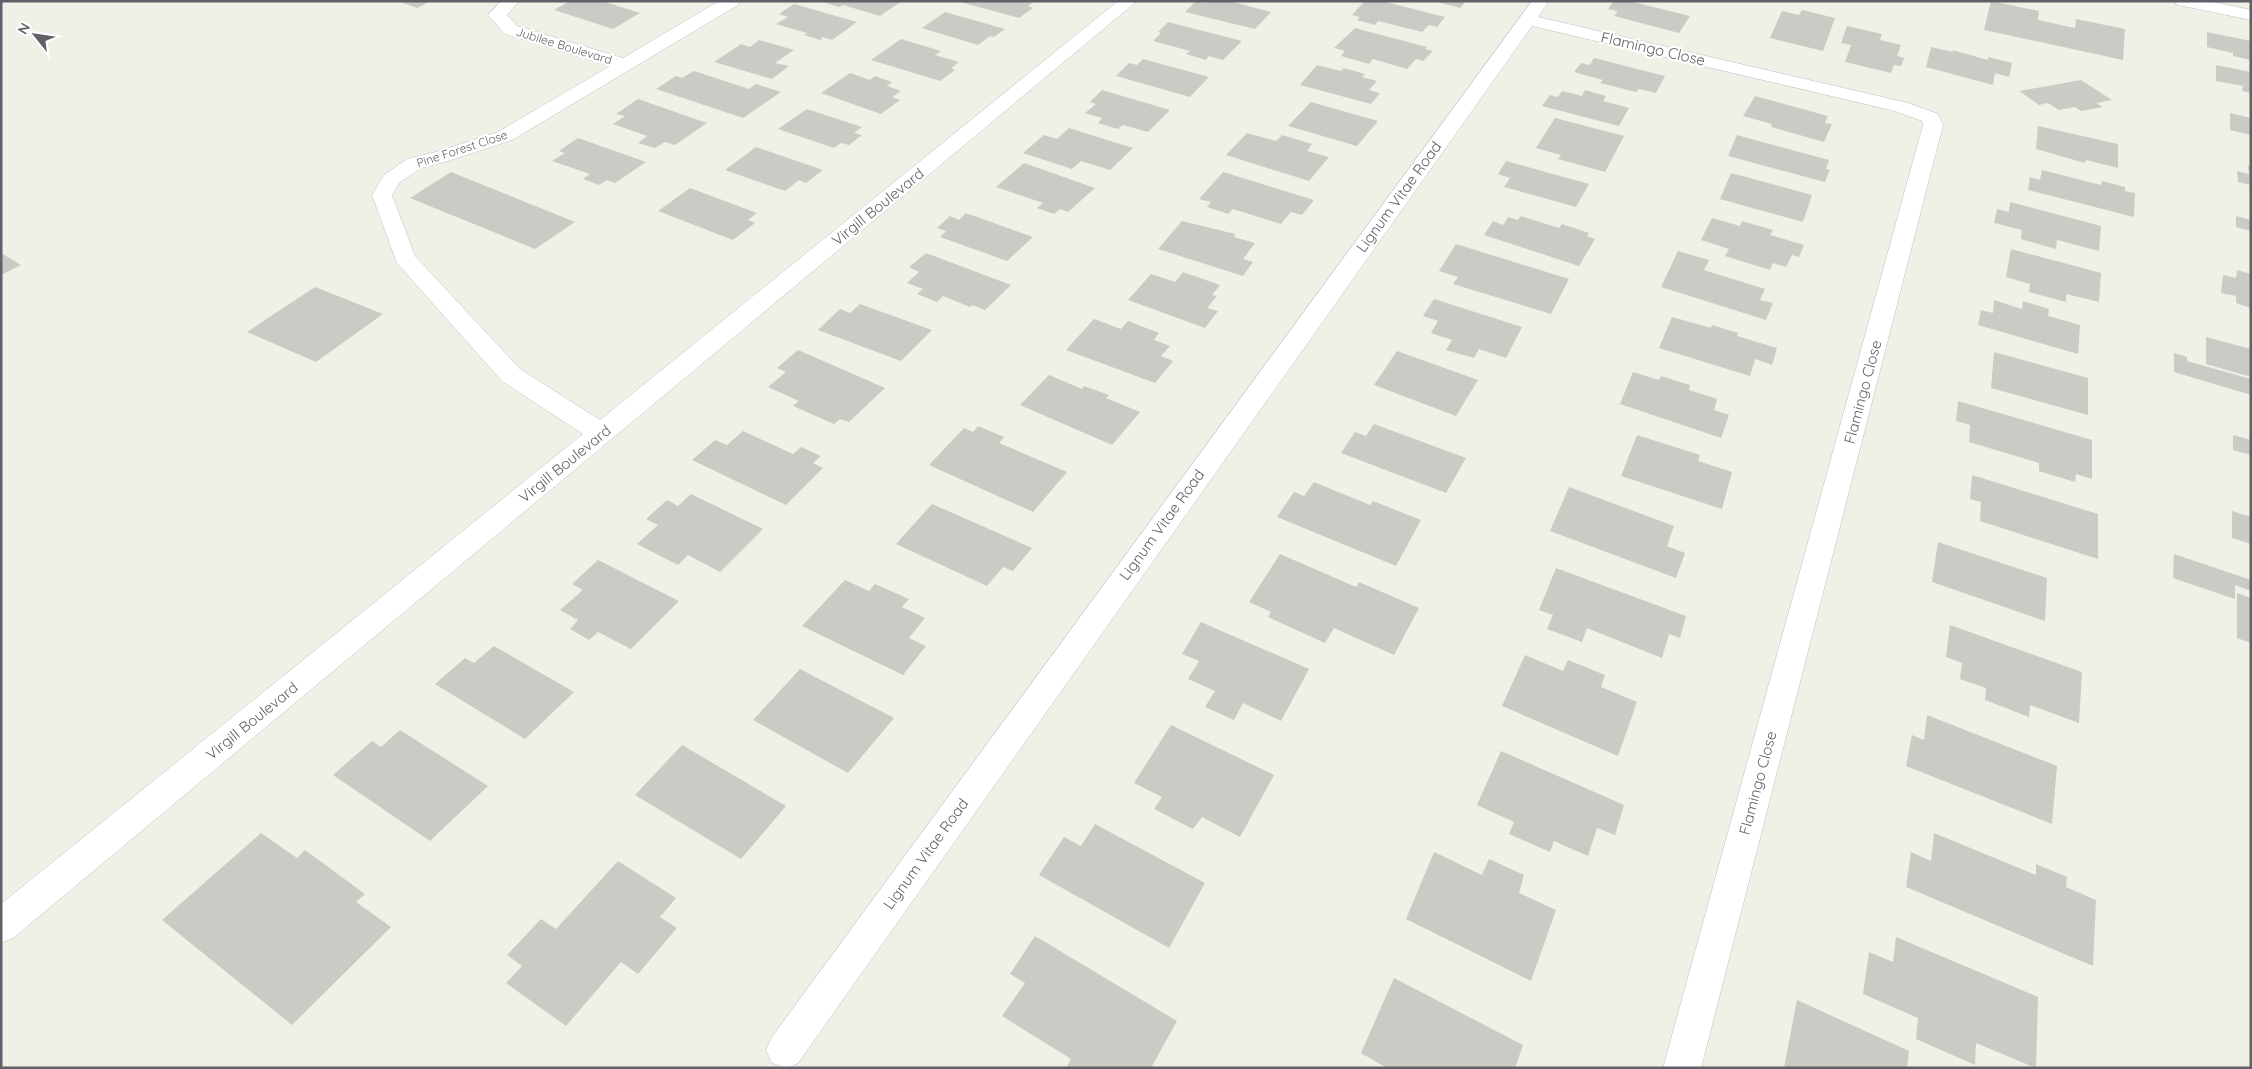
<svg xmlns="http://www.w3.org/2000/svg" width="2252" height="1069" font-family="Quicksand,sans-serif">
<style>
.building{fill:#cccac4}
.lines{fill:none;stroke-linecap:round;stroke-linejoin:round}
.minor-casing{stroke:#bebfc6;stroke-width:1}
.minor{fill:#fff;fill-rule:evenodd}
.labels{text-anchor:middle;stroke-width:4.5;stroke-linejoin:round;paint-order:stroke}
.far-street-label{font-size:12px;fill:#5e6168;stroke:#fff}
.street-label{font-size:15px;fill:#5e6168;stroke:#fff}
</style>
<rect width="100%" height="100%" fill="#f1f0e7"/>
<g class="building">
<polygon points="398,1 431,1 417,8"/>
<polygon points="570,1 602,1 640,13 613,29 554,10"/>
<polygon points="820,1 902,1 880,16 843,5 839,7"/>
<polygon points="1035,1 1028,6 1033,8 1019,18 960,2"/>
<polygon points="1196,1 1206,3 1208,1 1229,1 1271,12 1255,29 1185,12"/>
<polygon points="1365,1 1382,1 1445,17 1437,27 1429,25 1422,32 1378,21 1375,25 1357,20 1360,17 1352,15"/>
<polygon points="1434,1 1466,1 1460,8"/>
<polygon points="1614,1 1629,1 1690,16 1679,33 1614,16 1618,11 1608,9"/>
<polygon points="1991,1 2039,11 2038,20 2075,28 2076,19 2125,29 2123,60 1984,30"/>
<polygon points="794,4 857,22 832,40 823,37 820,40 804,35 807,33 776,24 788,17 779,14"/>
<polygon points="1802,10 1835,18 1823,51 1770,38 1782,11 1799,15"/>
<polygon points="945,12 1005,29 994,37 990,36 978,45 922,28"/>
<polygon points="1168,22 1242,41 1223,60 1209,56 1206,60 1186,54 1190,51 1153,41 1161,33 1158,32"/>
<polygon points="1847,26 1882,34 1880,40 1901,45 1897,56 1904,58 1901,66 1894,65 1891,73 1845,62 1851,45 1841,43"/>
<polygon points="1355,28 1427,47 1425,49 1433,51 1423,61 1416,59 1407,69 1373,59 1369,64 1341,56 1345,51 1334,48"/>
<polygon points="2207,32 2251,41 2251,60 2233,56 2233,53 2207,47"/>
<polygon points="901,39 941,51 935,55 959,62 951,68 955,70 940,81 871,60"/>
<polygon points="759,40 794,50 775,63 789,66 772,79 714,62 741,44 750,47"/>
<polygon points="1931,47 1953,52 1952,50 1988,60 1988,57 2012,63 2009,77 1995,73 1993,85 1926,67"/>
<polygon points="1594,58 1665,76 1656,93 1639,89 1636,92 1600,83 1603,80 1574,72 1581,63 1590,65"/>
<polygon points="1143,59 1209,77 1190,97 1116,76 1129,63 1137,65"/>
<polygon points="1317,65 1341,71 1344,68 1365,74 1362,77 1377,81 1369,90 1380,93 1371,104 1300,85"/>
<polygon points="2216,65 2251,72 2251,93 2242,91 2243,86 2216,81"/>
<polygon points="694,71 749,89 756,84 781,92 743,118 656,89 676,76 682,78"/>
<polygon points="850,73 870,80 875,76 892,82 887,86 901,91 892,97 900,100 881,114 821,93"/>
<polygon points="2081,80 2112,100 2096,103 2103,107 2081,111 2075,107 2059,110 2048,103 2039,105 2019,91"/>
<polygon points="1102,90 1170,110 1148,132 1123,125 1118,129 1098,123 1102,118 1085,113 1096,104 1090,102"/>
<polygon points="1585,90 1606,96 1603,101 1629,108 1619,126 1542,106 1550,95 1558,97 1562,91 1582,96"/>
<polygon points="1755,96 1828,116 1825,123 1832,124 1824,142 1771,127 1772,124 1743,116"/>
<polygon points="638,99 707,123 675,145 665,142 655,148 638,143 647,136 613,124 625,116 616,114"/>
<polygon points="1311,102 1378,121 1357,146 1288,126"/>
<polygon points="807,109 862,127 854,133 862,135 849,145 841,143 834,148 778,129"/>
<polygon points="2230,113 2251,118 2251,135 2230,130"/>
<polygon points="1555,118 1624,136 1605,172 1558,159 1561,155 1536,148"/>
<polygon points="2038,126 2118,144 2118,168 2086,160 2085,163 2036,149"/>
<polygon points="1069,128 1133,148 1110,170 1081,161 1072,169 1023,153 1044,135 1057,139"/>
<polygon points="1247,133 1276,141 1282,135 1312,144 1307,151 1329,157 1309,181 1226,155"/>
<polygon points="1737,135 1829,160 1826,169 1830,170 1825,182 1728,156"/>
<polygon points="578,138 646,162 615,183 607,180 599,185 583,179 590,174 552,161 565,153 559,151"/>
<polygon points="756,147 823,170 806,183 799,180 785,191 725,170"/>
<polygon points="1506,161 1589,184 1576,207 1504,187 1510,178 1498,174"/>
<polygon points="1024,163 1095,188 1068,212 1060,209 1054,214 1037,208 1043,203 996,187"/>
<polygon points="2248,165 2251,166 2251,185 2238,182 2237,171 2249,174"/>
<polygon points="2042,170 2101,185 2102,181 2125,187 2125,191 2135,193 2134,217 2028,190 2030,177 2040,180"/>
<polygon points="451,172 575,222 535,249 410,198"/>
<polygon points="1223,172 1314,200 1302,215 1291,212 1281,224 1233,209 1228,214 1207,207 1211,202 1199,199"/>
<polygon points="1731,173 1812,195 1803,222 1720,199"/>
<polygon points="690,188 757,213 748,220 755,223 733,240 658,211"/>
<polygon points="2010,202 2101,226 2099,251 2057,240 2056,249 2021,239 2022,230 1994,223 1997,209 2009,212"/>
<polygon points="966,213 1033,237 1007,261 940,237 946,231 937,228 950,216 959,220"/>
<polygon points="1521,216 1559,228 1562,224 1589,233 1587,236 1595,239 1579,266 1484,235 1493,221 1503,225 1508,217 1518,220"/>
<polygon points="2236,216 2251,220 2251,231 2236,227"/>
<polygon points="1712,218 1740,226 1742,221 1773,230 1770,235 1804,245 1799,257 1792,255 1786,267 1773,263 1770,270 1725,256 1729,249 1701,240"/>
<polygon points="1182,221 1235,234 1234,237 1255,243 1243,259 1253,262 1243,276 1158,249"/>
<polygon points="1456,244 1569,279 1551,314 1453,284 1458,277 1439,271"/>
<polygon points="2011,249 2101,273 2099,302 2066,294 2066,302 2029,292 2030,284 2006,277"/>
<polygon points="1678,251 1709,260 1704,270 1765,289 1760,300 1773,303 1766,320 1661,287"/>
<polygon points="1,253 21,265 1,275"/>
<polygon points="926,253 1011,285 985,310 972,305 970,307 943,296 937,302 917,294 923,289 907,283 919,272 909,267"/>
<polygon points="2237,270 2251,274 2251,308 2236,303 2236,296 2221,293 2223,275 2236,278"/>
<polygon points="1183,272 1220,285 1212,295 1217,296 1207,308 1218,311 1205,328 1128,300 1151,274 1175,282"/>
<polygon points="315,287 383,314 316,362 247,332"/>
<polygon points="1434,299 1522,327 1506,358 1479,349 1474,358 1446,350 1452,340 1431,333 1438,321 1423,316"/>
<polygon points="1994,300 2022,309 2023,301 2049,309 2048,316 2080,325 2078,354 1978,325 1981,310 1993,313"/>
<polygon points="860,304 932,330 901,361 818,330 840,309 850,313"/>
<polygon points="1672,317 1711,328 1712,325 1738,333 1737,336 1777,348 1772,365 1755,359 1750,376 1659,348"/>
<polygon points="1094,319 1121,329 1128,321 1159,333 1154,340 1170,346 1161,356 1173,361 1155,383 1066,350"/>
<polygon points="2206,337 2251,349 2251,377 2206,364"/>
<polygon points="798,350 885,388 849,422 840,419 834,424 793,406 799,401 768,387 786,372 777,368"/>
<polygon points="1397,351 1478,380 1456,416 1374,385"/>
<polygon points="1994,352 2088,378 2088,415 1991,388"/>
<polygon points="2174,353 2187,357 2187,361 2251,379 2251,395 2174,372"/>
<polygon points="1633,372 1659,380 1661,376 1690,385 1689,390 1717,399 1714,410 1729,415 1721,438 1620,404"/>
<polygon points="1049,375 1082,389 1084,386 1109,395 1106,398 1140,412 1112,445 1020,405"/>
<polygon points="1958,401 2092,440 2092,479 2076,474 2075,482 2039,471 2039,463 1969,442 1970,425 1956,421"/>
<polygon points="1374,424 1466,458 1446,493 1341,453 1355,432 1366,436"/>
<polygon points="978,426 1004,437 999,443 1067,472 1033,512 929,465 964,428 973,432"/>
<polygon points="743,431 793,454 801,447 821,456 813,463 823,468 786,505 692,460 715,440 727,445"/>
<polygon points="1637,435 1700,455 1698,461 1732,472 1722,509 1621,476"/>
<polygon points="2233,435 2251,440 2251,455 2233,450"/>
<polygon points="1972,475 2098,514 2098,559 1980,521 1981,502 1970,499"/>
<polygon points="1314,482 1370,505 1373,501 1421,520 1396,566 1277,517 1294,492 1304,496"/>
<polygon points="1569,487 1674,526 1667,546 1685,553 1676,578 1550,531"/>
<polygon points="691,494 763,529 720,572 688,555 678,565 637,544 658,525 646,519 667,500 678,506"/>
<polygon points="932,504 1032,548 1013,571 1003,567 987,586 896,544"/>
<polygon points="2232,511 2251,517 2251,544 2232,538"/>
<polygon points="1938,542 2047,578 2045,621 1932,582"/>
<polygon points="1280,554 1356,587 1359,582 1419,608 1394,655 1334,628 1325,643 1268,617 1271,612 1249,602"/>
<polygon points="2174,554 2251,580 2251,591 2235,585 2235,599 2173,578"/>
<polygon points="598,560 679,601 631,649 598,632 589,640 570,629 578,620 560,610 583,590 572,584"/>
<polygon points="1556,568 1686,616 1680,638 1669,634 1662,658 1587,628 1582,642 1547,629 1553,615 1539,610"/>
<polygon points="845,580 869,591 875,584 909,599 902,607 925,618 909,638 926,646 903,675 802,626"/>
<polygon points="2237,593 2251,598 2251,643 2237,638"/>
<polygon points="1201,622 1309,669 1281,721 1243,703 1234,720 1205,707 1215,691 1188,679 1199,661 1182,654"/>
<polygon points="1950,625 2082,672 2079,723 2030,705 2029,717 1985,700 1986,688 1960,679 1962,663 1946,657"/>
<polygon points="494,646 574,692 525,739 435,684 465,658 474,663"/>
<polygon points="1525,655 1563,671 1568,660 1605,675 1601,687 1637,702 1618,756 1502,706"/>
<polygon points="800,669 894,718 848,773 753,720"/>
<polygon points="1927,715 2057,766 2052,824 1906,766 1912,735 1924,740"/>
<polygon points="1171,725 1274,775 1240,837 1202,817 1193,829 1154,809 1162,797 1134,783"/>
<polygon points="400,730 488,786 430,841 333,775 372,741 381,747"/>
<polygon points="682,745 786,806 741,859 635,795"/>
<polygon points="1501,751 1624,805 1615,835 1597,828 1588,856 1554,841 1550,852 1509,834 1514,822 1477,805"/>
<polygon points="1095,824 1205,883 1169,948 1039,875 1064,837 1081,846"/>
<polygon points="261,833 297,858 305,850 365,894 356,902 391,927 292,1025 162,920"/>
<polygon points="1934,833 2036,875 2036,864 2067,877 2066,887 2096,900 2093,966 1906,887 1911,852 1931,861"/>
<polygon points="1434,852 1482,875 1489,859 1524,875 1519,893 1556,910 1531,981 1406,919"/>
<polygon points="618,861 676,898 660,917 677,928 638,974 621,962 566,1026 506,983 522,966 507,955 541,919 556,929"/>
<polygon points="1035,936 1177,1021 1151,1068 1066,1068 1071,1059 1002,1016 1025,983 1010,974"/>
<polygon points="1896,937 2038,997 2036,1068 1976,1043 1975,1065 1916,1039 1918,1018 1863,994 1869,952 1893,962"/>
<polygon points="1394,978 1523,1045 1515,1068 1387,1068 1361,1053"/>
<polygon points="1797,1000 1909,1051 1907,1068 1784,1068"/>
</g>
<g class="lines">
<g class="minor-casing">
<g id="minor">
<polygon points="501,1 519,1 507,15 517,26 623,58 719,1 740,1 738,5 512,140 448,161 421,168 399,183 392,195 415,256 520,369 600,420 1118,1 1137,1 13,938 1,943 1,904 583,434 502,381 397,263 372,195 384,175 407,159 436,152 498,132 610,66 505,34 488,15"/>
<polygon points="1532,1 1549,1 1538,17 1908,103 1938,114 1943,125 1701,1068 1663,1068 1923,125 1922,121 1895,111 1532,26 798,1063 787,1068 772,1063 766,1050 772,1037"/>
<polygon points="2175,1 2209,1 2251,10 2251,20 2183,6 2177,5"/>
</g>
</g>
<use href="#minor" class="minor"/>
</g>
<g class="labels">
<g class="far-street-label">
<text transform="translate(564 46) rotate(17)" y="4">Jubilee Boulevard</text>
<text transform="translate(462 149) rotate(-18)" y="4">Pine Forest Close</text>
</g>
<g class="street-label">
<text transform="translate(1653 49) rotate(13)" y="5">Flamingo Close</text>
<text transform="translate(1399 197) rotate(-54)" y="5">Lignum Vitae Road</text>
<text transform="translate(878 207) rotate(-39)" y="5">Virgill Boulevard</text>
<text transform="translate(1863 392) rotate(-75)" y="5">Flamingo Close</text>
<text transform="translate(565 464) rotate(-39)" y="5">Virgill Boulevard</text>
<text transform="translate(1162 525) rotate(-54)" y="5">Lignum Vitae Road</text>
<text transform="translate(252 721) rotate(-39)" y="5">Virgill Boulevard</text>
<text transform="translate(1758 783) rotate(-75)" y="5">Flamingo Close</text>
<text transform="translate(926 854) rotate(-54)" y="5">Lignum Vitae Road</text>
</g>
</g>
<rect width="2252" height="1069" fill="none" stroke="#5e6168" stroke-width="5"/>
<g transform="translate(35 35) rotate(300)" stroke="#ffffff" stroke-width="4" paint-order="stroke">
<path d="M0-4L9 19L0 12L-9 19Z" fill="#5e6168"/>
<text y="-8" font-size="14" font-weight="bold" text-anchor="middle" fill="#5e6168">N</text>
</g>
</svg>
